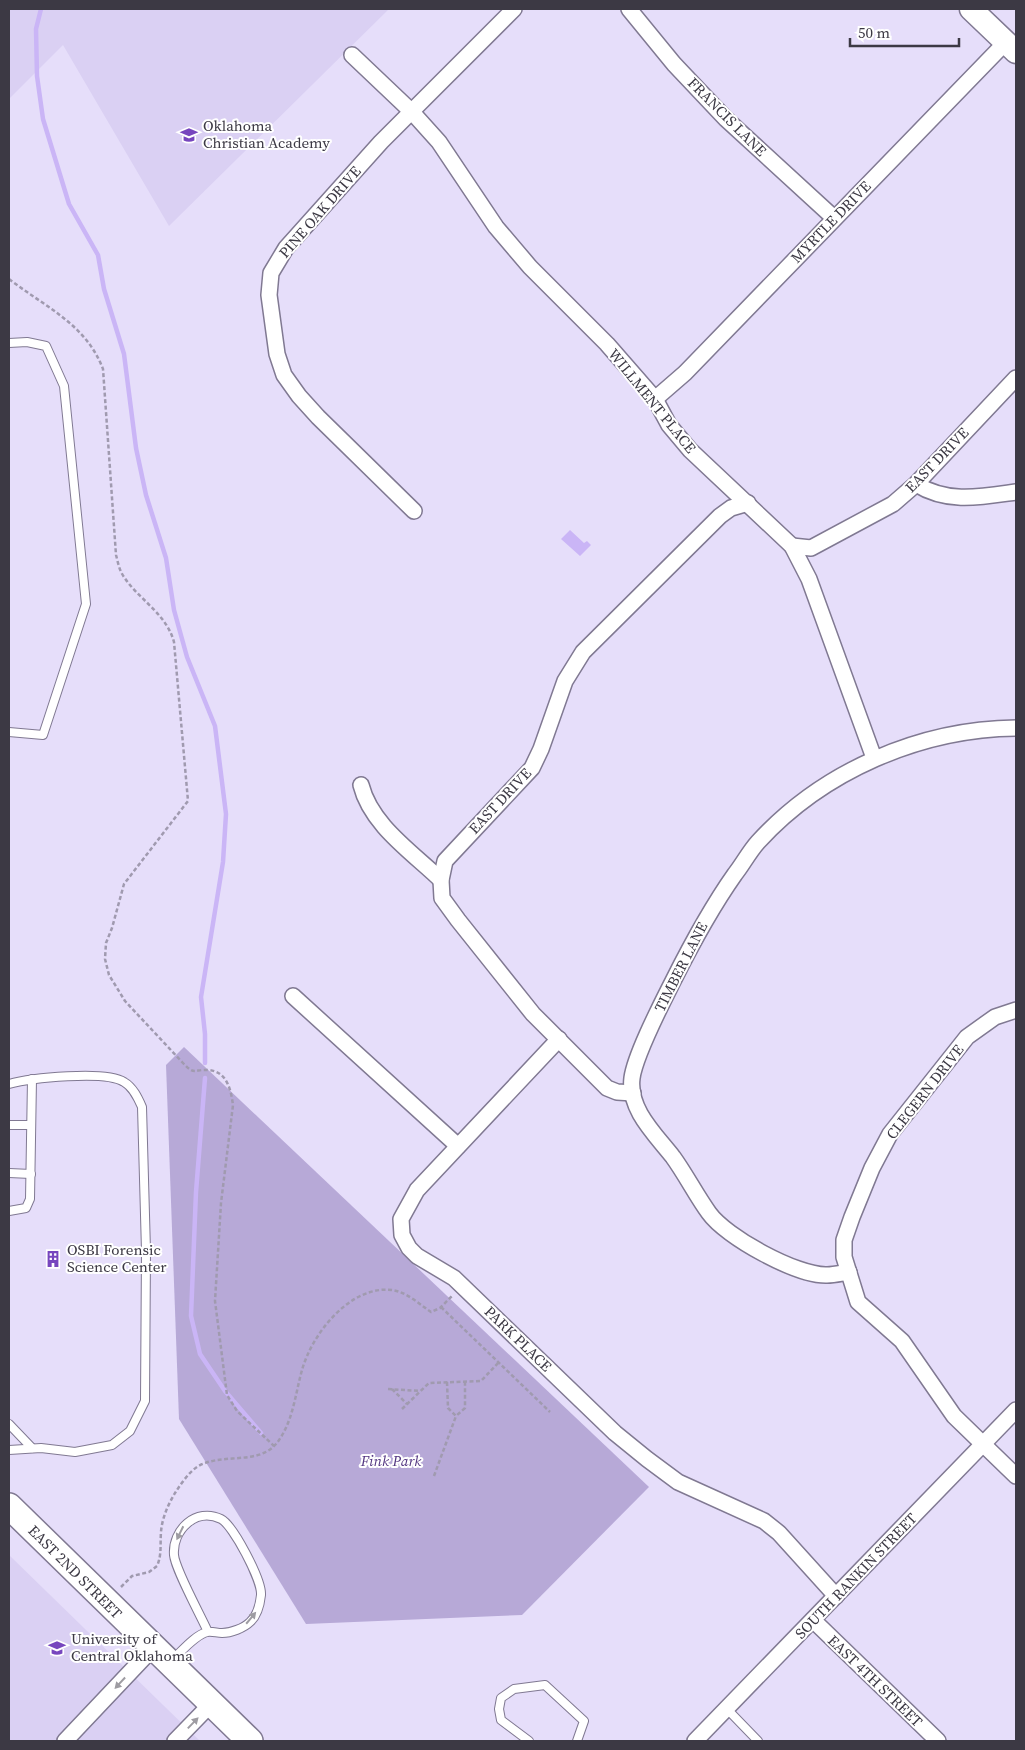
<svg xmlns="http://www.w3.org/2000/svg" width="1025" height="1750" font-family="'Source Serif 4',serif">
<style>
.built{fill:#dad0f3}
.green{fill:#b7a9d7}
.water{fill:#cab5f6}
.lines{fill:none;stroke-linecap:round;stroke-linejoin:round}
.stream{stroke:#cab5f6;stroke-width:4.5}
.lane-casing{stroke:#807992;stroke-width:10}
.street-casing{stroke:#807992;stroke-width:18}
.secondary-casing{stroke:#807992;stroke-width:25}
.primary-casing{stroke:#807992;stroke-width:28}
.path{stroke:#a09aaf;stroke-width:2.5;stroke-dasharray:4 2.5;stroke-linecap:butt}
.lane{stroke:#fff;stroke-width:8}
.street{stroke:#fff;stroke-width:15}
.secondary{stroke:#fff;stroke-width:22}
.primary{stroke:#fff;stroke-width:25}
.oneway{fill:#9e9ca2}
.labels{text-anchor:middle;stroke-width:4;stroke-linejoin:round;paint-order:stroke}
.street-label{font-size:15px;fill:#3c3944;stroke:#fff}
.poi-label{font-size:15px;fill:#3c3944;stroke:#fff;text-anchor:start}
.park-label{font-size:15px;font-style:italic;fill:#523580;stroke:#fff}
</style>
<rect width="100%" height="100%" fill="#e6defa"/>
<g class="built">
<polygon points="9,9 389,9 169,226 63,45 9,99"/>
<polygon points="9,1555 200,1741 9,1741"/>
</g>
<polygon class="green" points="184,1047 649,1487 522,1615 306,1624 179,1419 166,1065"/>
<polygon class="water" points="570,530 584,543 587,541 591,545 580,556 561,539"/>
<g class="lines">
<g class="stream">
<polyline points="41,9 36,29 37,76 43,119 69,204 98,255 104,289 124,354 136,448 146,495 166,558 174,610 187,657 215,726 226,814 223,862 201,997 205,1034 205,1063"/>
<polyline points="205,1078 196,1192 191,1316 200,1354 225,1391 261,1433"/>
</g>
<g class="lane-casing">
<g id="lane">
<polyline points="9,343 27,342 46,346 64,386 86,604 43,735 9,732"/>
<path d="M9,1084C30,1078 106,1070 124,1082C133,1087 138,1098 142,1107L146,1251L145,1401L130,1431L112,1445L75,1452L41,1448L9,1450"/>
<polyline points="9,1125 31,1125"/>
<polyline points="9,1173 31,1174"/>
<polyline points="9,1211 26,1208 30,1199 32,1079"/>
<polyline points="9,1424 32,1448"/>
<path d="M172,1660C181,1652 195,1635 207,1632C212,1631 217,1633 222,1633C231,1633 244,1628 250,1622C257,1616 260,1604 261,1595C262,1580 233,1525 221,1519C196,1507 172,1530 174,1555C175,1569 201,1616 208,1632"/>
<polyline points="727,1709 758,1741"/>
<polyline points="529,1741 501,1720 499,1709 501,1698 514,1689 545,1685 584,1721 577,1741"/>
</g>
</g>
<g class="street-casing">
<g id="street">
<polyline points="629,9 674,64 726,119 834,218"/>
<polyline points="352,55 412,112 439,142 496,227 530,267 607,344 655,399 669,425 690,450 792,546 809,579 874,758"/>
<polyline points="655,399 685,373 1006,42"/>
<path d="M916,484C948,504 981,497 1016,492"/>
<polyline points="414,511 318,417 299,396 284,375 277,354 269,295 271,273 286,248 381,142 514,9"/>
<polyline points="792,546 811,548 893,504 916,484 1016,378"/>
<path d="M361,785C371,825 412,852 441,880"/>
<polyline points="293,996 458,1146"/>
<polyline points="1016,1010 995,1017 967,1037 890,1134 872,1168 852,1217 844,1240 844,1257 858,1302 902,1341 954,1416 1016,1476"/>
<polyline points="559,1039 417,1190 401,1219 402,1235 409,1248 417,1256 454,1278 615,1433 647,1459 678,1482 764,1521 779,1533 836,1596"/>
<polyline points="633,1093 617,1092 607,1088 533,1014 458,920 442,898 441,880 445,861 532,768 541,749 565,681 583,652 720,516 731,508 748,503"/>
<path d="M849,1272C842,1273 834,1275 827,1275C797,1276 726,1237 709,1213C696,1195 686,1175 673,1157C655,1134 628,1109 632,1078C635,1055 662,1003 673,981C692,943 711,908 735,874C743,864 749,852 758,842C823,771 920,729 1016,728"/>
<polyline points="813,1620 938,1741"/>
<polyline points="65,1741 153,1648"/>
<polyline points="175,1741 211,1704"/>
<polyline points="695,1741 1016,1410"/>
</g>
</g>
<g class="secondary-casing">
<polyline id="secondary" points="971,9 1016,52"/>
</g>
<g class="primary-casing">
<polyline id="primary" points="9,1506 250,1741"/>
</g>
<g class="path">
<path d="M9,279C45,307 86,324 103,369L116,555C118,562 119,570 124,577C139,600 166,613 174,642L188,801L124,884L112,928L106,943L105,959L109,975L125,1001L183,1063C195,1076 194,1069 208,1070C227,1071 231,1090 233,1105L221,1203L215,1301L227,1395L237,1411L274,1446"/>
<polyline points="441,1307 550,1412"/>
<polyline points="447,1382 448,1408 456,1416 465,1408 465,1382"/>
<polyline points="388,1389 420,1391"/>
<polyline points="392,1389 407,1404"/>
<polyline points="402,1409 429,1383 481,1381 499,1362"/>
<polyline points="434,1476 456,1416"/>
<path d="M121,1587L132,1576L149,1572L157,1566C162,1555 160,1544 161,1532C162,1518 168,1505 175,1493C181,1484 188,1473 197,1467C220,1452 257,1466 276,1444C293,1423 295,1395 302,1370C312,1334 350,1285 392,1290C407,1292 419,1304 431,1312L440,1308L452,1296"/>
</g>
<use href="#lane" class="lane"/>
<use href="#street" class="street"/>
<use href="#secondary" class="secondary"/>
<use href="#primary" class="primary"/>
</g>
<defs><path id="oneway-solid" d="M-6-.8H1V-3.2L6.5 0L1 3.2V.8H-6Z" transform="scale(1.25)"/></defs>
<g class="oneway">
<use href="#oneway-solid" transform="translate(180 1533) rotate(116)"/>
<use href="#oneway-solid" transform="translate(251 1618) rotate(-50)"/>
<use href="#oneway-solid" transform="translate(120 1683) rotate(133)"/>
<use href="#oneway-solid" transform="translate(193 1723) rotate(-46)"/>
</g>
<defs>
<g id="school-bare" transform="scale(1.35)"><path d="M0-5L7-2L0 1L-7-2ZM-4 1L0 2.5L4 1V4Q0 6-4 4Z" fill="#7746be" stroke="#fff" stroke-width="2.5" paint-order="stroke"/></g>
<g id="building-bare" transform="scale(1.35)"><path d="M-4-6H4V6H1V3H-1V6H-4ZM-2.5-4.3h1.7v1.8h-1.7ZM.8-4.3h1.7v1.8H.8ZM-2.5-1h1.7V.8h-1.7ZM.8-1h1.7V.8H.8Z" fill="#7746be" stroke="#fff" stroke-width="2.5" paint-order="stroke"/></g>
<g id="university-bare" transform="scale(1.35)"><path d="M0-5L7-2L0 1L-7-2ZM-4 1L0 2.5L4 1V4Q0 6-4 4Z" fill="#7746be" stroke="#fff" stroke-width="2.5" paint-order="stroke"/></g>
</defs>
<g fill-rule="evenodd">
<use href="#school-bare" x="189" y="135"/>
<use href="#building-bare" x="53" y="1259"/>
<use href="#university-bare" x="57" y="1648"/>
</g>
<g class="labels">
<g class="street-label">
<text transform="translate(727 117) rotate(45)" y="5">FRANCIS LANE</text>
<text transform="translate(320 212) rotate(-49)" y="5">PINE OAK DRIVE</text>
<text transform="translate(831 222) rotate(-46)" y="5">MYRTLE DRIVE</text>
<text transform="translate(652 401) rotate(51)" y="5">WILLMENT PLACE</text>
<text transform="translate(937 460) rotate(-46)" y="5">EAST DRIVE</text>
<text transform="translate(500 801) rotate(-47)" y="5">EAST DRIVE</text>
<text transform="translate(681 967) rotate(-63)" y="5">TIMBER LANE</text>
<text transform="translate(925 1092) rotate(-52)" y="5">CLEGERN DRIVE</text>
<text transform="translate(518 1339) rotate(44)" y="5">PARK PLACE</text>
<text transform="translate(75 1572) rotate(45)" y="5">EAST 2ND STREET</text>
<text transform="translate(856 1576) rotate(-46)" y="5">SOUTH RANKIN STREET</text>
<text transform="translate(875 1681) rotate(44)" y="5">EAST 4TH STREET</text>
</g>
<g class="poi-label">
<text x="203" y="131">Oklahoma<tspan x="203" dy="17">Christian Academy</tspan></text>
<text x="67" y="1255">OSBI Forensic<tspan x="67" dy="17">Science Center</tspan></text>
<text x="71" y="1644">University of<tspan x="71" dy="17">Central Oklahoma</tspan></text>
</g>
<g class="park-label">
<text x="391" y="1466">Fink Park</text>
</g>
</g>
<rect width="1025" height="1750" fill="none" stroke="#3c3944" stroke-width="20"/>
<path d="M850 38v8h109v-8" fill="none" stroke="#3c3944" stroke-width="2.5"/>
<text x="858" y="38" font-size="15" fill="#3c3944" stroke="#ffffff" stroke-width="4" paint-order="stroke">50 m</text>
</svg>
